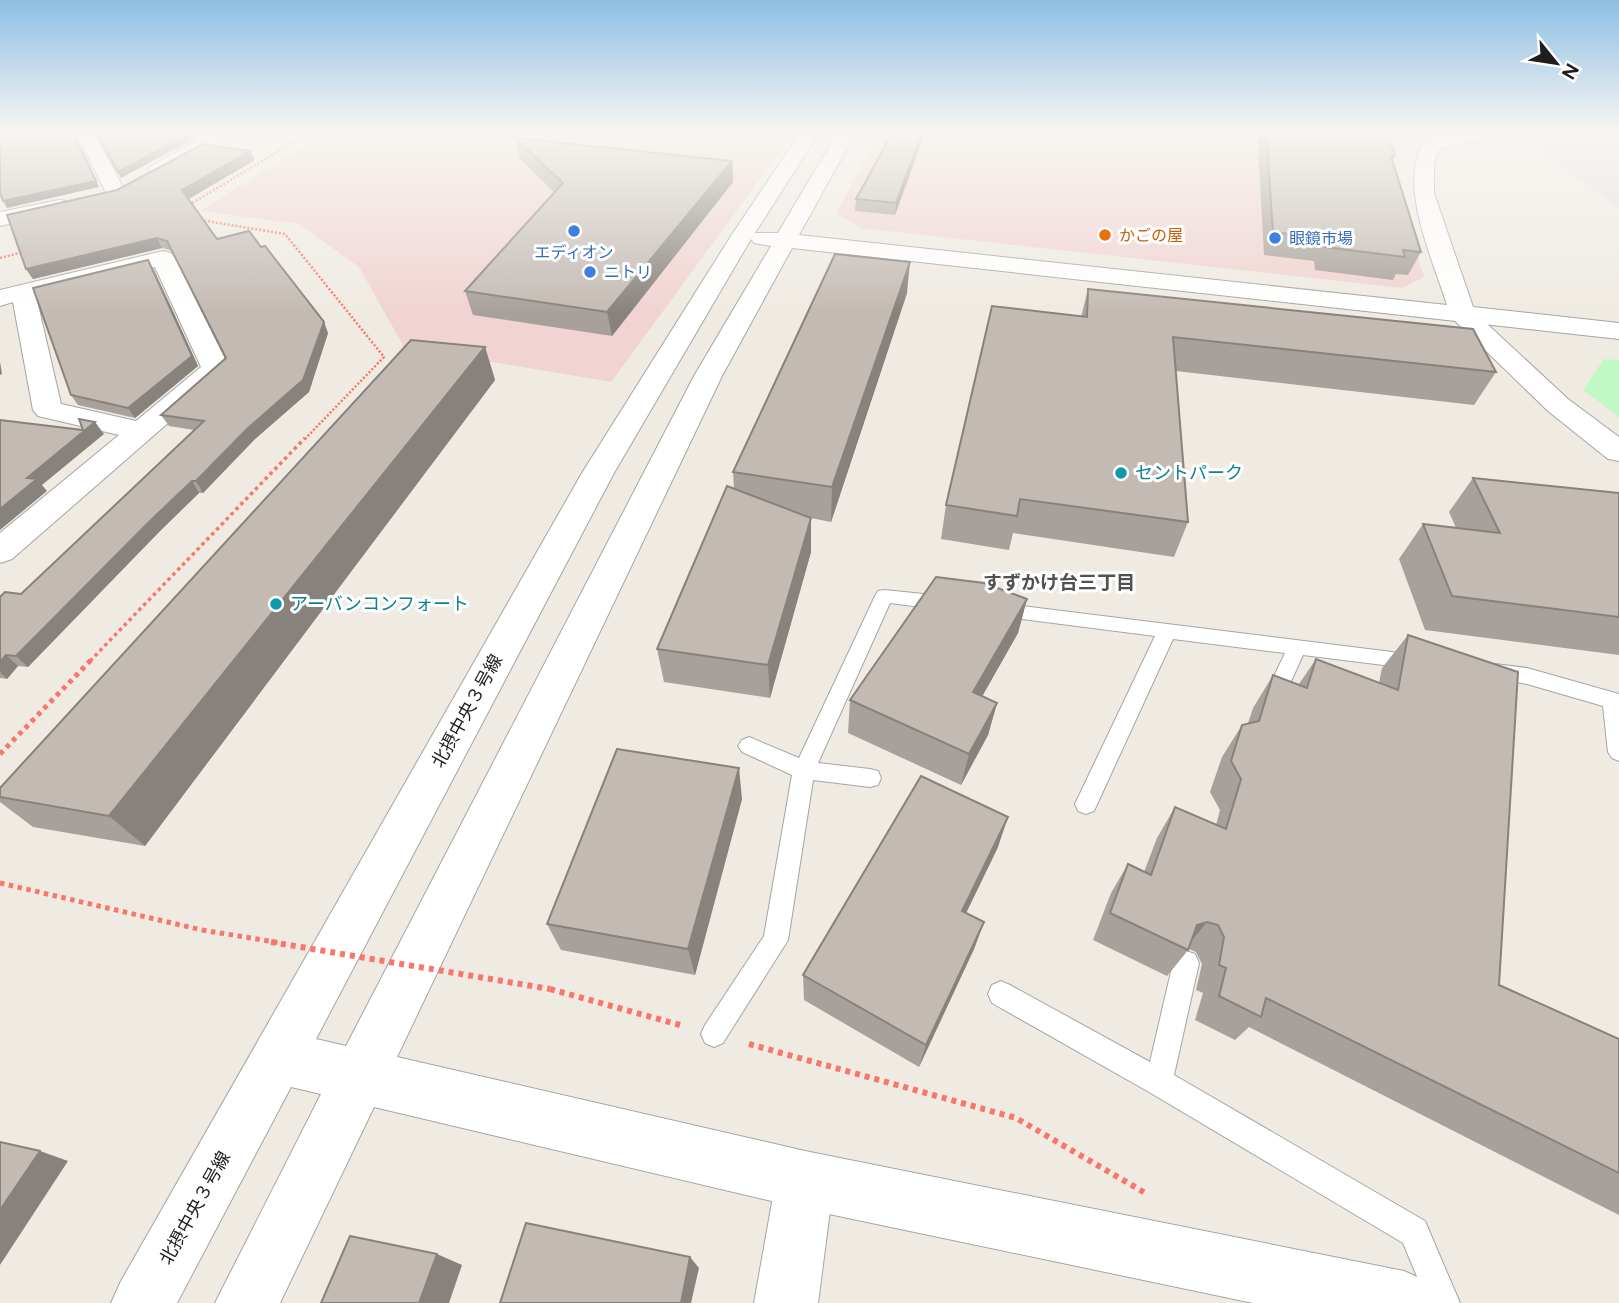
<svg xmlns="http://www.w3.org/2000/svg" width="1619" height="1303" font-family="Figtree,'Noto Sans JP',sans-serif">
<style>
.commercial{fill:#f0d3d2}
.park{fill:#c0f9c4}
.parking{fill:#e2e2e2}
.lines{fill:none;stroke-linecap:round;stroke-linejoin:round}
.service-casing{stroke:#a5a5a5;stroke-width:2}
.minor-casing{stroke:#a5a5a5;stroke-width:2}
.tertiary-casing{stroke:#a5a5a5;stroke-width:2}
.path-far3{stroke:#f9776a;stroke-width:2.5;stroke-dasharray:2 2;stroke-linecap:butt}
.path-far2{stroke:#f9776a;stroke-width:3.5;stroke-dasharray:3.5 3.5;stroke-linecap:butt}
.path-far1{stroke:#f9776a;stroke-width:5;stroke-dasharray:4.5 4.5;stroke-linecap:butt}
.path{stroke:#f9776a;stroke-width:6;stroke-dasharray:5 5;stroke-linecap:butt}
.service{fill:#fff;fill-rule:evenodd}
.minor{fill:#fff;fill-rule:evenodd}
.tertiary{fill:#fff;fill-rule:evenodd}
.path-bridge-far1{stroke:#f9776a;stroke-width:5;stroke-dasharray:4.5 4.5;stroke-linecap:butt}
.path-bridge{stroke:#f9776a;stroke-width:6;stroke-dasharray:5 5;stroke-linecap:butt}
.wall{fill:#a8a09a}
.shaded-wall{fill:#88827d}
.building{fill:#c3bab3;stroke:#88827d;stroke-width:2}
.shop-dot{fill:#3f7fe0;stroke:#fff;stroke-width:2.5}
.food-dot{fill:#e8710a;stroke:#fff;stroke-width:2.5}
.culture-dot{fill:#0f9aa8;stroke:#fff;stroke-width:2.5}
.labels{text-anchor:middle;stroke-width:6;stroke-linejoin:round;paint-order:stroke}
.far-food-label{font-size:16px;fill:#c56008;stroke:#fff;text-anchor:start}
.far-shop-label{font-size:16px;fill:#366cbe;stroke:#fff;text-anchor:start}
.culture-label{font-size:18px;fill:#0d838f;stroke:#fff;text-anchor:start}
.street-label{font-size:18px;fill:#1e1e1e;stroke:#fff}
.neighbourhood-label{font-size:19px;font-weight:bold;fill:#515151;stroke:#fff}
</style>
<rect width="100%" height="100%" fill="#efebe3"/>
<g class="commercial">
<polygon points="330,130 796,130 611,382 404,347 359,267 299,224 200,211"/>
<polygon points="880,130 1327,130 1379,135 1424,277 1402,288 861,228 836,214"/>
</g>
<polygon class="park" points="1604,359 1619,360 1619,417 1583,390"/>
<polygon class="parking" points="1619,140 1619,208 1524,141"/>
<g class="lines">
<g class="service-casing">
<g id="service">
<polygon points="884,590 944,596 950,598 953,603 950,608 944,610 890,603 818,763 870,769 878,771 881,778 878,785 870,787 813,780 788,940 723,1043 714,1047 705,1043 701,1034 705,1025 764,936 792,775 742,752 738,746 742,740 749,737 799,758 875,596 878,591"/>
<polygon points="998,603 1416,655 1423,657 1426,662 1423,667 1416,669 1303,655 1282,701 1275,703 1268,701 1265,695 1285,653 1173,639 1094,811 1086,814 1078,811 1075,804 1155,636 991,615 989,610 991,605"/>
<polygon points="1495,664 1527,668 1619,694 1619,761 1612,758 1608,752 1603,706 1527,684 1488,677 1485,672 1488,667"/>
<polygon points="1186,951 1195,954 1199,963 1174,1075 1425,1221 1460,1303 1428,1303 1403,1243 1149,1092 992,1003 988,994 992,985 1001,981 1010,985 1150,1062 1173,963 1177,954"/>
</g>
</g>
<g class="minor-casing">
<g id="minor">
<polygon points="75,130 93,130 126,193 122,197 108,197"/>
<polygon points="189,130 208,130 217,143 165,174 151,174 148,170 151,166 196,141"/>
<polygon points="59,200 67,201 70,206 67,211 0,226 0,212"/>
<path d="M163,251L171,253L175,258L230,369L12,559L0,563V533L119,435L38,416L33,410L13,302L0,306V290ZM155,267L201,367L136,421L61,404L36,296Z"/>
<polygon points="1463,307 1472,310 1568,399 1619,437 1619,461 1608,459 1548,411 1454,320 1450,315 1454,310"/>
<polygon points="805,1151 826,1159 834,1180 818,1303 754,1303 776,1180 784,1159"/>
</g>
</g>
<g class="tertiary-casing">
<path id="tertiary" d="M802,130H821L755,233H778L839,130H857L799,235L1447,305C1433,260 1397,184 1424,142C1452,130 1480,130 1509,130L1507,134L1448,146L1439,150L1434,162V193L1473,307L1619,323V339L792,248L722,376L397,1057L805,1151L1404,1271L1426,1281L1436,1303H1253L805,1209L374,1107L280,1303H215L321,1094L291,1087L177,1303H111L121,1281L582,473L731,236ZM751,239L754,243L771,246L694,376L346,1046L316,1039L614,473Z"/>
</g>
<g class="path-far3">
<polyline points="1381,130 1397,151"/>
<polyline points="189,205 314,130"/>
<polyline points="200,220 285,234 384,357 304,440"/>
<polyline points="0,258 23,252"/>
</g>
<polyline class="path-far2" points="90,661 305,438"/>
<g class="path-far1">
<polyline points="0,754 92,659"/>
<polyline points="0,883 202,930"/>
</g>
<g class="path">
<polyline points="550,989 680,1025"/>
<polyline points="749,1044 1016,1118 1147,1194"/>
</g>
<use href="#service" class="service"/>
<use href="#minor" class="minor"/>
<use href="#tertiary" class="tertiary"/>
<polyline class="path-bridge-far1" points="202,930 281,943"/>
<polyline class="path-bridge" points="271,942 550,989"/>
</g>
<g class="wall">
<polygon points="390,130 438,130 422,134"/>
<polygon points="894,130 926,130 895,215 855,211 856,199"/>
<polygon points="1257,130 1386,130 1395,156 1392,161 1421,252 1408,275 1396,274 1393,280 1315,270 1314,261 1264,255"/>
<polygon points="515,138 732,161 733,182 612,336 473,315 465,291 554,192 520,159"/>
<polygon points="255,160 188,199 217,239 328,333 309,392 255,439 203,493 199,493 159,532 28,667 18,666 7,679 0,678 0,597 21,594 194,430 169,426 161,415 226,358 173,251 162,248 33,279 26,269"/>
<polygon points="154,270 198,366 135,418 78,405 71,395"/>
<polygon points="1088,289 1496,372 1474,405 1176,371 1188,522 1174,557 1013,533 1009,550 941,539 946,505 1081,317"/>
<polygon points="907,293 831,522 811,518 811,552 770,698 664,682 657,649 734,489 733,472"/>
<polygon points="485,347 495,380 145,846 33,827 0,802 0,788"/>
<polygon points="1473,478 1619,493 1619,655 1425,630 1399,559 1423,524 1456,528 1449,512"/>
<polygon points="1027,599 1018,633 982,696 997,703 988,735 961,785 848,733 850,700"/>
<polygon points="1408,635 1499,985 1619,1039 1619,1215 1249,1027 1235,1040 1195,1020 1203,993 1196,990 1202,964 1196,952 1189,949 1167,976 1093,940 1111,893 1128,864 1144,872 1157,838 1175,807 1216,825 1220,810 1210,792 1222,757 1242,725 1248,723 1253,708 1273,675 1299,684 1316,659 1379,683 1382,668"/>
<polygon points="742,799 695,975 561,950 547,924"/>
<polygon points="998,847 966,913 984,922 974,949 919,1067 804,1000 803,975"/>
</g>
<g class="shaded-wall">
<polygon points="72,130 73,130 99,187 7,208 3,201"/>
<polygon points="188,130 192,140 121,178 118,172"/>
<polygon points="421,130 438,130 422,134"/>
<polygon points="923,130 926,130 895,215 896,203"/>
<polygon points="250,151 255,160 187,200 182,190"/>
<polygon points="732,161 733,182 612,336 607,312"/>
<polygon points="157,238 162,248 33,279 26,269"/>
<polygon points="148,260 154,270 198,366 135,418 128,408"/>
<polygon points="910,262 907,293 831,522 832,487"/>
<polygon points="324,322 328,333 309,392 255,439 203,493 196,481"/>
<polygon points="485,347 495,380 145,846 109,816"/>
<polygon points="0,362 2,374 0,375"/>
<polygon points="95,422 104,434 42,485 47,491 0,530 0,509 27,478"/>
<polygon points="192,481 199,493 159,532 28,667 16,656 150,521"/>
<polygon points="811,518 811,552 770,698 768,665"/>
<polygon points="1027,599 1018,633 966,725 973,692"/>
<polygon points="6,655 18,666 7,679 0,672 0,662"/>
<polygon points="997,703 988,735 961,785 969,754"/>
<polygon points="739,768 742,799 695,975 688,949"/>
<polygon points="1008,817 998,847 954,938 962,911"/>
<polygon points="984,922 974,949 919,1067 926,1045"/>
<polygon points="1207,922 1185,949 1197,925"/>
<polygon points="40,1151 68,1161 0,1265 0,1210"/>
<polygon points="437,1254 462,1265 449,1303 419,1303"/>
<polygon points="690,1257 699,1268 691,1303 681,1303"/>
</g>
<g class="building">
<polygon points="0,130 72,130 96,181 3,201 0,192"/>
<polygon points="95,130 188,130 189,134 118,172"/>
<polygon points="894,130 923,130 896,203 856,199"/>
<polygon points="1266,130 1386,130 1395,156 1391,156 1421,252 1403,250 1405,257 1325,247 1324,238 1273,232"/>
<polygon points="515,138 732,161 607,312 465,291 563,183"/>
<polygon points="203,144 250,151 182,190 217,239 249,231 261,247 265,246 324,322 303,380 248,428 196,481 192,481 150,521 16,656 6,655 0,662 0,597 5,592 21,594 204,421 161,415 226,358 167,241 157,238 26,269 7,215 117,190"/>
<polygon points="835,254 910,262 832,487 733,472"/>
<polygon points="148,260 192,356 128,408 71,395 33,288"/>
<polygon points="1088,289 1473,329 1496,372 1173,337 1188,522 1020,499 1017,516 946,505 992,306 1087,317"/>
<polygon points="411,340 485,347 109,816 0,797 0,788"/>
<polygon points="79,419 95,422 27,478 37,479 0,509 0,420 83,430"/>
<polygon points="1473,478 1619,493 1619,617 1452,596 1423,524 1500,533"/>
<polygon points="727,486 811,518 768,665 657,649"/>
<polygon points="936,577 984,583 1027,599 973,692 997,703 969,754 850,700"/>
<polygon points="1408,635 1518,672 1499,985 1619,1039 1619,1173 1266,998 1261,1017 1219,996 1226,968 1219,965 1224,937 1218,925 1207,922 1197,925 1188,950 1110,913 1128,864 1151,875 1175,807 1226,829 1241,779 1231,761 1242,725 1259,721 1273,675 1307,688 1316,659 1398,690"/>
<polygon points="617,749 739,768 688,949 547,924"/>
<polygon points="921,776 1008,817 962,911 984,922 926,1045 803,975"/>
<polygon points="0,1142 40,1151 0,1210"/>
<polygon points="526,1223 690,1257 681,1303 500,1303"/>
<polygon points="350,1236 437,1254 419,1303 321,1303"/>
</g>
<linearGradient id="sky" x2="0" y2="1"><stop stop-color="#8dbfe4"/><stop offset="0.42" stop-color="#f8f6f2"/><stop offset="1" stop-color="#f8f6f2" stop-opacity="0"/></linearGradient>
<rect width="1619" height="313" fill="url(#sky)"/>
<g class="shop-dot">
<circle cx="574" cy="231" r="7"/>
<circle cx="1275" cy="238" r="7"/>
<circle cx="590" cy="272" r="7"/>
</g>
<circle class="food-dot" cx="1105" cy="235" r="7"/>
<g class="culture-dot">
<circle cx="1121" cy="473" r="7"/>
<circle cx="276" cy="604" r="7"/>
</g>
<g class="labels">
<g class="far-food-label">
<text x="1119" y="241">かごの屋</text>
</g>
<g class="far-shop-label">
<text x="1289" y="244">眼鏡市場</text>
<text x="574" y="258" text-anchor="middle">エディオン</text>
<text x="604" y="278">ニトリ</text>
</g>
<g class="culture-label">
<text x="1135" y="479">セントパーク</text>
<text x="290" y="610">アーバンコンフォート</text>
</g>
<g class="street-label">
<text transform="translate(467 711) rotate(-61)" y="6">北摂中央３号線</text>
<text transform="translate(195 1208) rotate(-61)" y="6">北摂中央３号線</text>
</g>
<g class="neighbourhood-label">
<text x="1059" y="589">すずかけ台三丁目</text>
</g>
</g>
<g transform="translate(1556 63) rotate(120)" stroke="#ffffff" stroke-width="5" paint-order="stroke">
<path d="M0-5L12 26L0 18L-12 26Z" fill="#1e1e1e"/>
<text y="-10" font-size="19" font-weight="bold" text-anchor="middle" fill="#1e1e1e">N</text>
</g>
</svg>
